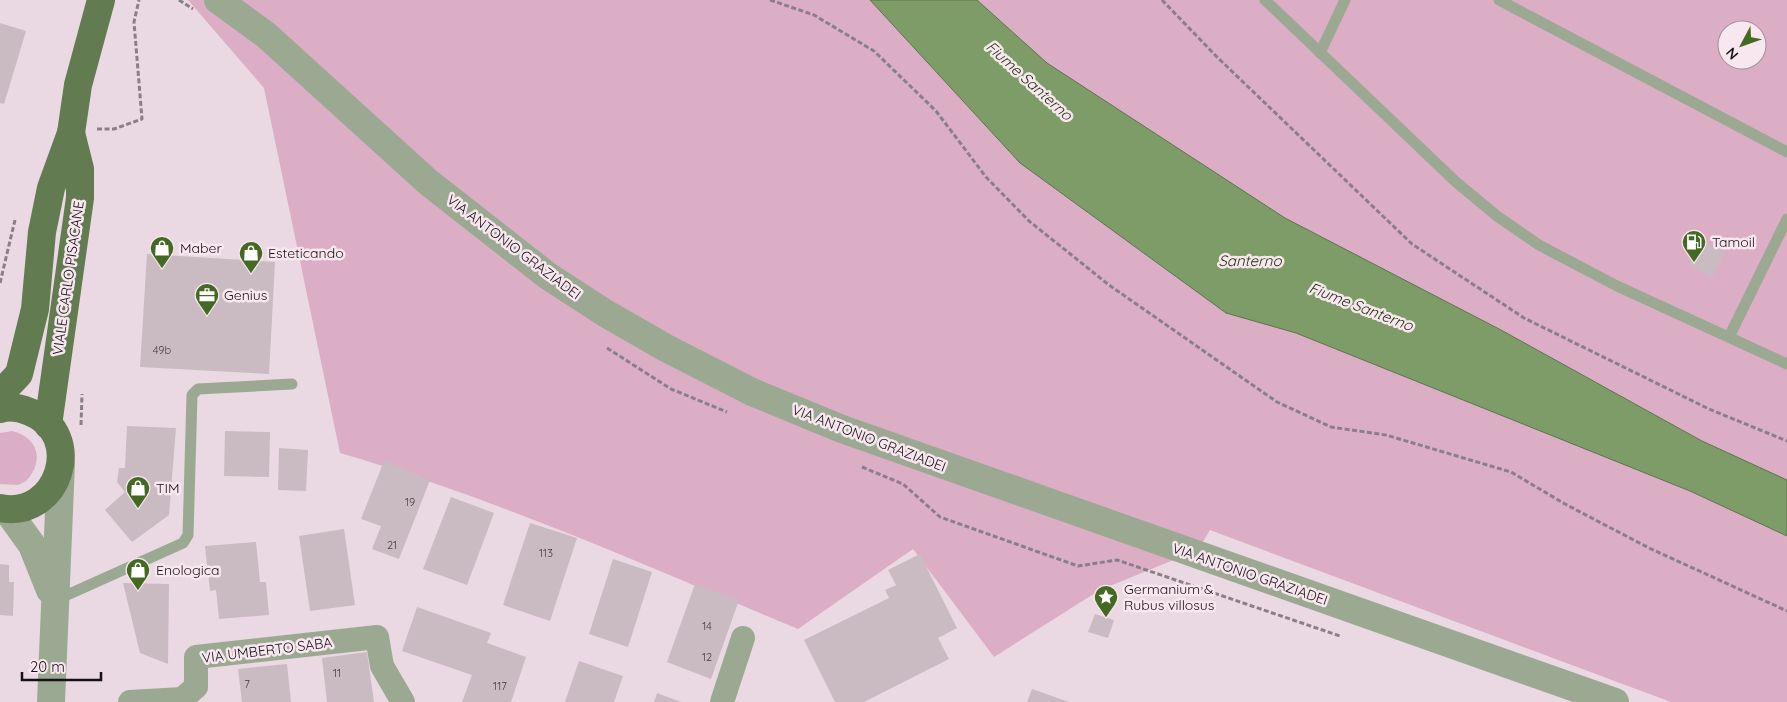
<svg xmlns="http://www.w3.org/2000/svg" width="1787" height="702" font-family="Quicksand,sans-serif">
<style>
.green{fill:#dcaec6;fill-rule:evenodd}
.water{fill:#7d9c68;stroke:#5e724f}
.building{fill:#cabac2}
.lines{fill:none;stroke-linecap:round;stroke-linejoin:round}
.path{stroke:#8b7f86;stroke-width:3;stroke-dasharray:5 2.5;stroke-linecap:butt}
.service{stroke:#9ba992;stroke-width:11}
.minor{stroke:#9ba992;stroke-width:24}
.tertiary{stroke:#9ba992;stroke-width:28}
.primary{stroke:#627b51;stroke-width:28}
.labels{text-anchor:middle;stroke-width:5;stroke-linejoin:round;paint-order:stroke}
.number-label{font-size:11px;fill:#443b40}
.poi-label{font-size:14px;fill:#171114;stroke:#f8e7ef;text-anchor:start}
.street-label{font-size:14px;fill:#171114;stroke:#f8e7ef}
.water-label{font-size:15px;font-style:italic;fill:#1b3009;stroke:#f8e7ef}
</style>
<rect width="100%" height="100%" fill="#ead9e2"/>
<g class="green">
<path d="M188,0H870L1020,163L1226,313L1296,333L1690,491L1787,536V702H1671L1210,530L1198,550L1100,590L994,657L913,549L798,629C647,566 497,499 340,453L264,88Z"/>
<path d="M977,0H1787V480L1702,441L1501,330L1285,218L1047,63ZM1727,30H1757V60H1727Z"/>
<path d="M12,431C38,437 45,461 26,481L18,485L0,484V433Z"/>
</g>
<polygon class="water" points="870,0 977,0 1047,63 1285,218 1501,330 1702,441 1787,480 1787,536 1690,491 1296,333 1226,313 1020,163"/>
<g class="building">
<polygon points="0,23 26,31 4,104 0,103"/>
<polygon points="1701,241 1725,253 1712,277 1689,265"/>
<polygon points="147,254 275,262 269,374 140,367"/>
<polygon points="127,426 176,428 169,515 132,542 105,510 125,492 117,482 119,468 125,468"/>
<polygon points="225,431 270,432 269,477 224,476"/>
<polygon points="279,448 308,450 306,491 278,490"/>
<polygon points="384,461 430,480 399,559 372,549 381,526 361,519"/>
<polygon points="451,497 494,513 467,585 423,569"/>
<polygon points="530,523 577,538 550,621 503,605"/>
<polygon points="344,529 355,605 310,611 299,536"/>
<polygon points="256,542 260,582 266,582 269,615 219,619 216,590 210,591 205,546"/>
<polygon points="920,554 957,628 938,638 949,659 864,702 835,702 804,640 889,598 885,590 896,585 888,570"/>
<polygon points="613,559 652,572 628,647 589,634"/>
<polygon points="0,564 9,565 9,582 14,582 13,616 0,615"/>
<polygon points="123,583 169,584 168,664 140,653"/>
<polygon points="695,584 739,600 711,679 667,662"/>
<polygon points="417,607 491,633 487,643 526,657 511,702 462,702 472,675 402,651"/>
<polygon points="1095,614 1114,620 1108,638 1088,632"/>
<polygon points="367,652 374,702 327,702 322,658"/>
<polygon points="579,661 623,676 614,702 565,702"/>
<polygon points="287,664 291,702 242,702 238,669"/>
<polygon points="1032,689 1069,702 1027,702"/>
<polygon points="657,693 681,702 654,702"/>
</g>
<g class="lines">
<g class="path">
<polyline points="179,0 193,9"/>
<polyline points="770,0 814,15 874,51 936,111 986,177 1029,221 1109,285 1277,402 1331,427 1386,435 1511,472 1565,504 1649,548 1787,611"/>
<polyline points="1162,0 1217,57 1412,244 1524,318 1709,409 1787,441"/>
<polyline points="97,129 114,129 142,119 134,22 139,0"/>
<polyline points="0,283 15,220"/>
<polyline points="607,348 671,389 727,412"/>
<polyline points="81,425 82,394"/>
<polyline points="862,467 903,484 940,517 1078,566 1117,560 1340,636"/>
</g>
<g class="service">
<polyline points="1265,0 1456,182 1497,216 1539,245 1617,286 1787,364"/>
<polyline points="1499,0 1787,152"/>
<polyline points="1320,53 1345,0"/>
<polyline points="1729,337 1787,219"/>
<polyline points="56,600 183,543 188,535 192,395 198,389 292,384"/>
</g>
<g class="minor">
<polyline points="130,702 182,699 196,687 196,657 377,637 382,666 403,702"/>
<polyline points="722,702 743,638"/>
</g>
<g class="tertiary">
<polyline points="218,0 266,35 428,182 548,276 605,313 666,348 752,392 842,429 1615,702"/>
<polyline points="6,509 32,545 50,590"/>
<polyline points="51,702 61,463"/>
</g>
<g class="primary">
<polyline points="0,394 19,374 35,309 42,232 51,188 71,133 78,85 101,0"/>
<path d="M0,409C10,406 20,408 30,412C86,434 59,520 0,508"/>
<polyline points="48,425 80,198 80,169 71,133"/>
</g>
</g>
<defs>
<g id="fuel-pin" transform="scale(1.25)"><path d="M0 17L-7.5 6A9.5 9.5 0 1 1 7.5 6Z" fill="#436923" stroke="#f8e7ef"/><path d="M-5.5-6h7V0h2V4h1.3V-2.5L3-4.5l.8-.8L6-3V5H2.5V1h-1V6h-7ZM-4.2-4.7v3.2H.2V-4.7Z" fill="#fff"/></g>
<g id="shop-pin" transform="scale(1.25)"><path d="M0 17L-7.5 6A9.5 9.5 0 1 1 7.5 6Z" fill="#436923" stroke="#f8e7ef"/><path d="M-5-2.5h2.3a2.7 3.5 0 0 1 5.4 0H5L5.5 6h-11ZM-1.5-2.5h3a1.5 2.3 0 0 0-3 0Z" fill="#fff"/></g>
<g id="office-pin" transform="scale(1.25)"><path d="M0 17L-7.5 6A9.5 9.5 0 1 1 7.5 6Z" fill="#436923" stroke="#f8e7ef"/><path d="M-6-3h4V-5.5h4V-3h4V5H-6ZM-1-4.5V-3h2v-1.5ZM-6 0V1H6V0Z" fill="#fff"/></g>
<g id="sight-pin" transform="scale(1.25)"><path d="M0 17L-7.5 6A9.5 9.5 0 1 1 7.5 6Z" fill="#436923" stroke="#f8e7ef"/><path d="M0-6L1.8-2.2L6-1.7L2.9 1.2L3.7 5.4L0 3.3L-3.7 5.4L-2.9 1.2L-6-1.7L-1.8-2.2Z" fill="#fff"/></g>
</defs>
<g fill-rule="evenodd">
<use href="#fuel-pin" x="1694" y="242"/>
<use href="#shop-pin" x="162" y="248"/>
<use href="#shop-pin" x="251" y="253"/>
<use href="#office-pin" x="207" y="295"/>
<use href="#shop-pin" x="138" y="488"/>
<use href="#shop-pin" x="138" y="570"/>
<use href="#sight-pin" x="1106" y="597"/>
</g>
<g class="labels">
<g class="number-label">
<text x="162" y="354">49b</text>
<text x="410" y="506">19</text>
<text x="392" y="549">21</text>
<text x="546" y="557">113</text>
<text x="707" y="630">14</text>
<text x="707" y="661">12</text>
<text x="337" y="677">11</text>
<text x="247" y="688">7</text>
<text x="500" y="690">117</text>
</g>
<g class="poi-label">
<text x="1712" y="247">Tamoil</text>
<text x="180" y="253">Maber</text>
<text x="268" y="258">Esteticando</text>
<text x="224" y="300">Genius</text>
<text x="156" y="493">TIM</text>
<text x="156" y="575">Enologica</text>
<text x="1124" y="594">Germanium &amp;<tspan x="1124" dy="16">Rubus villosus</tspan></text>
</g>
<g class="street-label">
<text transform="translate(514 247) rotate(37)" y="5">VIA ANTONIO GRAZIADEI</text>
<text transform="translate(68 278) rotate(-82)" y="5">VIALE CARLO PISACANE</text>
<text transform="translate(869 438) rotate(21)" y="5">VIA ANTONIO GRAZIADEI</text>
<text transform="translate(1250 574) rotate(19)" y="5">VIA ANTONIO GRAZIADEI</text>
<text transform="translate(267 650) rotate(-7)" y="5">VIA UMBERTO SABA</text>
</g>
<g class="water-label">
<text transform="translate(1029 81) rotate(42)" y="5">Fiume Santerno</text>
<text x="1250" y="266">Santerno</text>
<text transform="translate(1361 307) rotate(21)" y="5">Fiume Santerno</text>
</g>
</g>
<g transform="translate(1742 45) rotate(229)"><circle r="24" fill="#f8e7ef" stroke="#9e9197"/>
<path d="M0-4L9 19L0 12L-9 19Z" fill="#436923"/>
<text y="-8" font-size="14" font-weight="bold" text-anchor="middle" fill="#171114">N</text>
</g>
<path d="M22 672v8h79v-8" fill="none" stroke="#171114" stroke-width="2.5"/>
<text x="30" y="672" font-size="15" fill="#171114" stroke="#f8e7ef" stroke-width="4" paint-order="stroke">20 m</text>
</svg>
